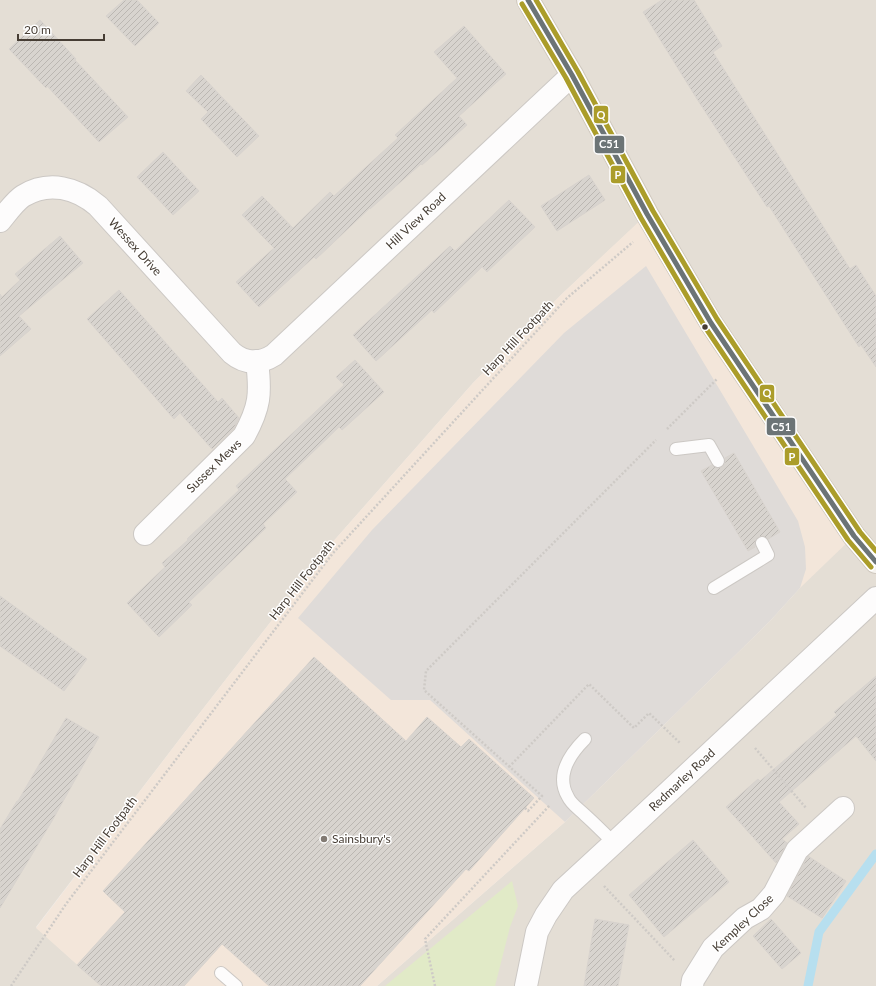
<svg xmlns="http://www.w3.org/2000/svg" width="876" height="986" font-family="Lato,sans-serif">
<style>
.residential{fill:#e4ded5}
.commercial{fill:#f3e6da}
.green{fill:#e1eac7}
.parking{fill:#dfdbd8}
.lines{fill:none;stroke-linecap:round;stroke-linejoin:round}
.stream{stroke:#b7dfef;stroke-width:9}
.building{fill:url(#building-hatch);stroke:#d8d3ce}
.lane-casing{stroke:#ccc8c4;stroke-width:14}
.street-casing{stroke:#ccc8c4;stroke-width:24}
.secondary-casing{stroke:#d0c9bf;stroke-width:24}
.path{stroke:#cecac6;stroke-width:2.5;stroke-dasharray:2 2;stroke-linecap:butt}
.lane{stroke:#fdfcfc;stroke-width:12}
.street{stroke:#fdfcfc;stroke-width:22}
.secondary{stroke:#f6f3ee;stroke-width:22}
.bus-1-casing{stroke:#fff;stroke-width:8}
.bus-2-casing{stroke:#fff;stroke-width:8}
.bus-3-casing{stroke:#fff;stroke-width:8}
.bus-1{stroke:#6c7476;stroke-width:5}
.bus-2{stroke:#ab9d2a;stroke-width:5}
.bus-3{stroke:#ab9d2a;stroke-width:5}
.bus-dot{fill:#463d34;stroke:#fff;stroke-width:1.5}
.poi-dot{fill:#827a73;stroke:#fff;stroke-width:1.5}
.labels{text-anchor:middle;stroke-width:3;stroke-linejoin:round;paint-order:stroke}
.street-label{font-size:12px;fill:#463d34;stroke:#fff}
.poi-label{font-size:12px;fill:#463d34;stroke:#fff;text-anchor:start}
.line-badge{stroke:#fff;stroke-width:1.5}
.badge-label{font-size:11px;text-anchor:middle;font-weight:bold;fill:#fff}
</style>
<defs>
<pattern id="building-hatch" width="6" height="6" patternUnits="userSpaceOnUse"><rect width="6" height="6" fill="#d8d4cf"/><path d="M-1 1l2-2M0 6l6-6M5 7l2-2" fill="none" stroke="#bbb7b2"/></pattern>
</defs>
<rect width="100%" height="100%" fill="#f0ece8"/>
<polygon class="residential" points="0,0 876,0 876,986 377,986 565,822 770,621 800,588 647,215 564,292 473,383 331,544 185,732 36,927 101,986 0,986"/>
<polygon class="commercial" points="647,214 854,536 800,588 770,621 565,822 377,986 101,986 36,928 185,732 331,544 473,383 564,292"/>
<polygon class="green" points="512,881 518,906 510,927 495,986 385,986"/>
<polygon class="parking" points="646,266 798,521 805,547 806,569 800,588 770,621 565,822 430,700 391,700 298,618 372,530 564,333"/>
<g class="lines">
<polyline class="stream" points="808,986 819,932 876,854"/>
</g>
<g class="building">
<polygon points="124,0 137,0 159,23 135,46 106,16"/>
<polygon points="662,0 694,0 722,46 713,52 850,269 856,265 876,296 876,367 861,345 859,347 769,206 767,207 697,99 643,12"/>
<polygon points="40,20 76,59 75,60 128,117 99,142 47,86 46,88 9,49"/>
<polygon points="464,26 506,74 459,116 467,125 422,165 421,164 370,209 370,208 316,259 314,257 259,307 236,282 274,248 242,215 262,196 293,228 330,192 334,196 398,138 395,135 457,78 434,52"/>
<polygon points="201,75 259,136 237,157 201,119 208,112 186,91"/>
<polygon points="163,152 199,191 173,215 137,177"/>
<polygon points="589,175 605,200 557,231 541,206"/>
<polygon points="509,200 535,227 487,272 482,267 434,313 432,310 376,361 353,335 450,246 455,251"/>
<polygon points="60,236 83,263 19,316 31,329 0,356 0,294 2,297 20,280 15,274"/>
<polygon points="119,290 218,402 222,398 239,418 234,428 212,449 180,413 174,419 87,319"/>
<polygon points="355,360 384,392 342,430 339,427 285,479 297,492 263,524 266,528 189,602 192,605 159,637 127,603 165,567 162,563 188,540 187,539 239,490 236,486 344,385 336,377"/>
<polygon points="734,453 780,532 768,539 763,536 758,537 755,542 755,547 748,551 701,471 712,465 718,468 722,467 725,464 725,458"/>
<polygon points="0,596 87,659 64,691 0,646"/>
<polygon points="314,657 406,741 427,717 461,747 469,739 534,798 469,871 466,869 360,986 269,986 222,944 184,986 101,986 77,965 125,912 103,891"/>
<polygon points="876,676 876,761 856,736 779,802 799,824 782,839 787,843 776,863 726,807 758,779 760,781 837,715 834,712"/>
<polygon points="66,718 99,737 52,821 0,908 0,829 17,801 18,801"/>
<polygon points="693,840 729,882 664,937 629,895"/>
<polygon points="808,856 846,881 822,918 787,896"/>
<polygon points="595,919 629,925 618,986 584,986"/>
<polygon points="771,919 801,953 782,969 753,936"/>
</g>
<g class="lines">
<g class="lane-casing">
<g id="lane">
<polyline points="676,449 709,445 718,461"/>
<polyline points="714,588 768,555 762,543"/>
<path d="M585,739C570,754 555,775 568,797C571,804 579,809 585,815C595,824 605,834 614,843"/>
<polyline points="221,973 236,986"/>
</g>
</g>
<g class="street-casing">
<g id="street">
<path d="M0,221C6,214 15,201 23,196C49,180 77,188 98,206L232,353C245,364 260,364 274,355L572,75"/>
<path d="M145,534L244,436C260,407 261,394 257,361"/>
<polyline points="526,986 537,932 546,915 563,890 614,843 876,598"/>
<polyline points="692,986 693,980 713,948 745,918 761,909 774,894 797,850 843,808"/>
</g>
</g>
<g class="secondary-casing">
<polyline id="secondary" points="528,0 572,75 647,214 711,323 854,536 876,562"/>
</g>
<g class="path">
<polyline points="667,429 717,379"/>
<polyline points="755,748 806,808"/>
<polyline points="509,767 589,684 634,728 649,713 681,744"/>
<polyline points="525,808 528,811 542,796 424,690 426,671 656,440"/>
<polyline points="604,886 675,961"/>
<polyline points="11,986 66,904 333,553 567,298 633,242"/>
<polyline points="435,986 425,939 550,805"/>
</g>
<use href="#lane" class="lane"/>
<use href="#street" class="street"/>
<use href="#secondary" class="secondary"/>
<g class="bus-1-casing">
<polyline id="bus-1" points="528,0 572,75 647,214 711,323 854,536 876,562"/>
</g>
<g class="bus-2-casing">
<polyline id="bus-2" points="522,4 566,78 641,218 705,327 848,540 871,567"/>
</g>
<g class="bus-3-casing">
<polyline id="bus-3" points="536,0 578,72 653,211 717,319 860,532 876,551"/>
</g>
<use href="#bus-1" class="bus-1"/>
<use href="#bus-2" class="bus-2"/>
<use href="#bus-3" class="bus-3"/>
</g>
<circle class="bus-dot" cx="705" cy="327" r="3.5"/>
<circle class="poi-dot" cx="324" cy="839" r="4"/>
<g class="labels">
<g class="street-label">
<text transform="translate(416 221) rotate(-43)" y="4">Hill View Road</text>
<text transform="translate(135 247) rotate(48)" y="4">Wessex Drive</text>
<text transform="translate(518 338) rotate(-47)" y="4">Harp Hill Footpath</text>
<text transform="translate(214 466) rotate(-44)" y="4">Sussex Mews</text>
<text transform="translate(302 580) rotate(-52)" y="4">Harp Hill Footpath</text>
<text transform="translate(682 780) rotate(-43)" y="4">Redmarley Road</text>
<text transform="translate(105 837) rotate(-53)" y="4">Harp Hill Footpath</text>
<text transform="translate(743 923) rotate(-43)" y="4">Kempley Close</text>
</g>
<g class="poi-label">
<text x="332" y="843">Sainsbury's</text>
</g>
</g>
<g class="line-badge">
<rect x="593" y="105" width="16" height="19" rx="4" fill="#ab9d2a"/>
<rect x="594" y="135" width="31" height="19" rx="4" fill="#6c7476"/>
<rect x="610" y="165" width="16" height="19" rx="4" fill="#ab9d2a"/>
<rect x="759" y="384" width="16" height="19" rx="4" fill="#ab9d2a"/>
<rect x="766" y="417" width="30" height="19" rx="4" fill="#6c7476"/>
<rect x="784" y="447" width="16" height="19" rx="4" fill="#ab9d2a"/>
</g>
<g class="badge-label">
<text x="601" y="119">Q</text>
<text x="609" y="148">C51</text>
<text x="618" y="179">P</text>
<text x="767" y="397">Q</text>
<text x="781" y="431">C51</text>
<text x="792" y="461">P</text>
</g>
<path d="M18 34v6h86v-6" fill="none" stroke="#463d34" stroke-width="2"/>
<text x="24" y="34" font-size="12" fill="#463d34" stroke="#ffffff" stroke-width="3" paint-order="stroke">20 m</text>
</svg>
